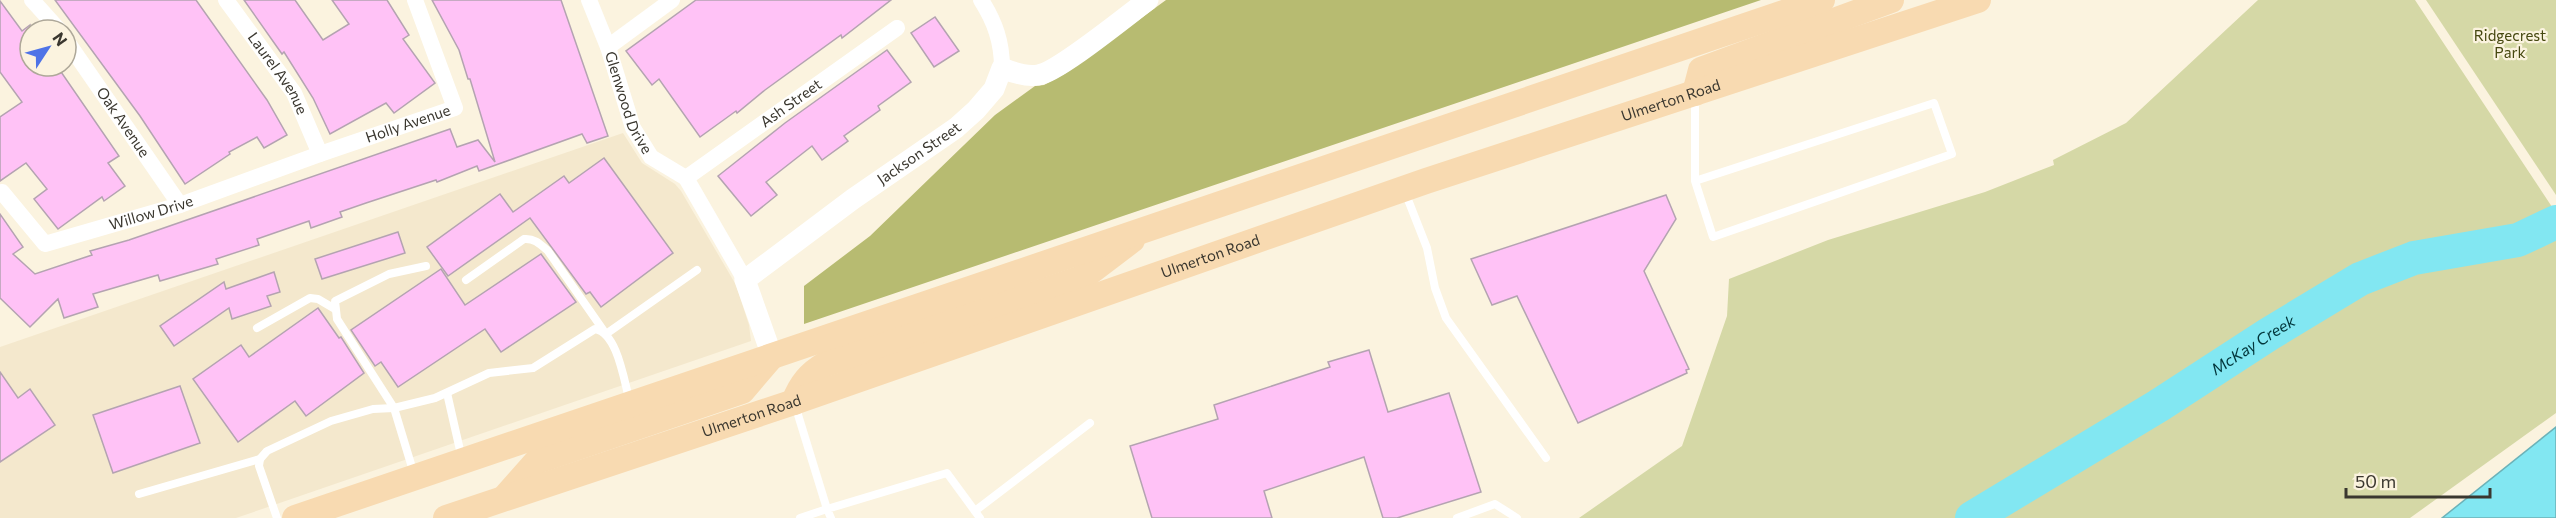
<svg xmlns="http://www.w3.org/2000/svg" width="2556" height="518" font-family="Commissioner,sans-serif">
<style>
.built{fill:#f4e8cd}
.green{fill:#d5d8a6}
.forest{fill:#b7bb71}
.water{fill:#82e7f2;stroke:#6cb2b8;stroke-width:1.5}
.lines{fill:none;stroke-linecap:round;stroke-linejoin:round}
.river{stroke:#82e7f2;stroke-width:34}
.building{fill:#ffc2f6;stroke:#b4a3b1;stroke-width:1.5}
.service{stroke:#fff;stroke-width:8}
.minor{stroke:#fff;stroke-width:16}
.tertiary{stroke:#fff;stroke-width:21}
.primary{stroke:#f8dab1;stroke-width:26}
.labels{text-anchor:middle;stroke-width:4.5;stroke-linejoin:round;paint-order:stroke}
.park-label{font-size:15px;fill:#464810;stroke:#fbf3df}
.street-label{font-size:15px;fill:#3a372f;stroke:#fbf3df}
.water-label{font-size:16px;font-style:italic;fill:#013439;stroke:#fbf3df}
</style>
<rect width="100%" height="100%" fill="#fbf3df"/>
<polygon class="built" points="623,133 642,163 675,184 681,191 736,285 749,325 751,341 236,518 0,518 0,347"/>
<g class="green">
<polygon points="2258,0 2415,0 2556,213 2556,413 2410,518 1579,518 1682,446 1727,316 1729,279 1828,240 1985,192 2054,165 2053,160 2126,123"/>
<polygon points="2426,0 2556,0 2556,195"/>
</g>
<polygon class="forest" points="1166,0 1761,0 804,324 804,286 870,236 995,115 1035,86 1044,85 1066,73"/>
<polygon class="water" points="2556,427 2556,518 2442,518"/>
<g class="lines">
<path class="river" id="s1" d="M1972,518L2158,406L2269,334L2360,279L2414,258L2518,240L2556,222"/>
</g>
<g class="building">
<polygon points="55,0 196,0 267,100 287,135 264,148 257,137 229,152 230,154 185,184 140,116"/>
<polygon points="244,0 295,0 323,40 349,24 332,0 387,0 409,35 403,39 435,83 394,113 386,103 330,134 313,98 284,52 282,54"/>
<polygon points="432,0 561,0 608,136 587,143 582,134 479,171 477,166 437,182 436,180 366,203 340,212 342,217 311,228 309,221 257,239 259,245 216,259 218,264 160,281 158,275 93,294 98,307 64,318 58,299 30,327 0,298 0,214 23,247 13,254 35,274 92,255 90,251 129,240 450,129 457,147 478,140 495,162 470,79 468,79 459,50"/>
<polygon points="696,0 891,0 842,38 841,35 765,90 737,113 736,111 700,137 659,79 652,85 626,51"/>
<polygon points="0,1 22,31 30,25 30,66 57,66 119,156 108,163 125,186 104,201 102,197 58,229 34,199 47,189 26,163 0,181 0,117 22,102 0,72"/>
<polygon points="935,17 959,51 934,67 911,33"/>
<polygon points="887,50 911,82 878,106 880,110 844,136 848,141 822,160 812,146 766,182 777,195 751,216 718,176 785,123"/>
<polygon points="604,158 673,253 601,307 590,292 586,294 530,218 448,276 427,247 500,194 513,212 564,176 569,183"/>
<polygon points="1666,195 1676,219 1644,271 1689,369 1686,370 1687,373 1578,423 1517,296 1492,305 1471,259"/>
<polygon points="398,232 405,253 322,279 315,259"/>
<polygon points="541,254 576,302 501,352 485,329 398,387 381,362 375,366 351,330 441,269 465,305"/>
<polygon points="274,272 280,292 267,296 271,306 232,319 229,308 174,346 160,326 224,282 226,289"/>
<polygon points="318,308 339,338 341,337 364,373 306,416 295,401 238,442 193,379 241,345 249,357"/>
<polygon points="1369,350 1388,412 1449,393 1481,492 1397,518 1383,518 1364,457 1264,491 1272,518 1152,518 1130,446 1218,419 1214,405 1330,367 1328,362"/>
<polygon points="0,372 18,398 30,389 55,425 0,462"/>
<polygon points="180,386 200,443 113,473 93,415"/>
</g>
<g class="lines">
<g class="service">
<polyline points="1695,181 1934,103 1952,154 1713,237 1695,181 1695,96"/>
<polyline points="1405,192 1427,248 1435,288 1446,318 1546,458"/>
<path d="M466,280L524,239C534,238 540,244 548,251L606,334L697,270"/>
<polyline points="257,328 310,298 318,299 335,309"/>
<polyline points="447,393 462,459"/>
<polyline points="795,405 827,509 800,518"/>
<polyline points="414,474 394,408 337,319 335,301 389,274 426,266"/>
<polyline points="139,494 260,459"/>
<polyline points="975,511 1090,423"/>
<path d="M277,518L259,466L260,459L267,451L331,421L373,409L394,408L435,398L489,373L533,368L595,329C618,333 624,382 630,402"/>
<polyline points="831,518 827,509 947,473 980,518"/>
<polyline points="1457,518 1495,504 1517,518"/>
</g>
<g class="minor">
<polyline points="32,0 59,30"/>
<path id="s2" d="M226,0L294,93L320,154"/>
<path id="s3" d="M589,0L608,47L633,128L651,157L686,178L745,280"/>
<path d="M981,0C995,22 1002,42 1002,68"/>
<path id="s4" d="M66,40L180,205"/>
<polyline points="608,47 672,0"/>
<path id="s5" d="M686,178L897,28"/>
<path id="s6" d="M2,192L45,244L180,205L320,154L455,108L415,0"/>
</g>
<path class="tertiary" id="s7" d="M772,356L745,280L853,199L956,128L976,110L994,89L1002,68C1014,73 1026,77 1038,75C1057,73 1129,14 1148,0"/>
<g class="primary">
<polyline points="1695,93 1701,70 1891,0"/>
<path d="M794,402C801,384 809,374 826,364L1082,278L1132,240"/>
<polyline points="506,496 537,461 742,391 771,357"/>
<polyline points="295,518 1822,0"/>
<path id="s8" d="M446,518L794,402L1426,181L1978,0"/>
</g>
</g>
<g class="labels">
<g class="park-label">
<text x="2510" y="41">Ridgecrest<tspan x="2510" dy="17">Park</tspan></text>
</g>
<g class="street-label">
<text dy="5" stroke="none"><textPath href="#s2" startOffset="90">Laurel Avenue</textPath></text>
<text dy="5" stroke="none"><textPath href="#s3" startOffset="110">Glenwood Drive</textPath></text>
<text dy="5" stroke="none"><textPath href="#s8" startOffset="1294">Ulmerton Road</textPath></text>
<text dy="5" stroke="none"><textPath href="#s5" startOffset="129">Ash Street</textPath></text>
<text dy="5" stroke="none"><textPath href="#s4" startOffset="100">Oak Avenue</textPath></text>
<text dy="5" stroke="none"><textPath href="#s6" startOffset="450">Holly Avenue</textPath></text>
<text dy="5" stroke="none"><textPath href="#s7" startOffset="296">Jackson Street</textPath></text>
<text dy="5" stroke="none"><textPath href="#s6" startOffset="178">Willow Drive</textPath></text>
<text dy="5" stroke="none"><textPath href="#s8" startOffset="808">Ulmerton Road</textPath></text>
<text dy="5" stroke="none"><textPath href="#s8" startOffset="322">Ulmerton Road</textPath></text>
</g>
<g class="water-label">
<text dy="6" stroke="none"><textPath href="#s1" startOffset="330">McKay Creek</textPath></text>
</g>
</g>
<g transform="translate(48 48) rotate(54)"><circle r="28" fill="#fbf3df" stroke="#aea899" stroke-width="1.5"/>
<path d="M0-4.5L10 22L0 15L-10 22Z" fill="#4e73e7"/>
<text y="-9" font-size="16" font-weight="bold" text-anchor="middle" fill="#3a372f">N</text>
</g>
<path d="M2346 488v9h144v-9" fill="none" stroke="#3a372f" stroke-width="3"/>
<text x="2355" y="488" font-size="18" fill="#3a372f" stroke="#fbf3df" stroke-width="4.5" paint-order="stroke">50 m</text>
</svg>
